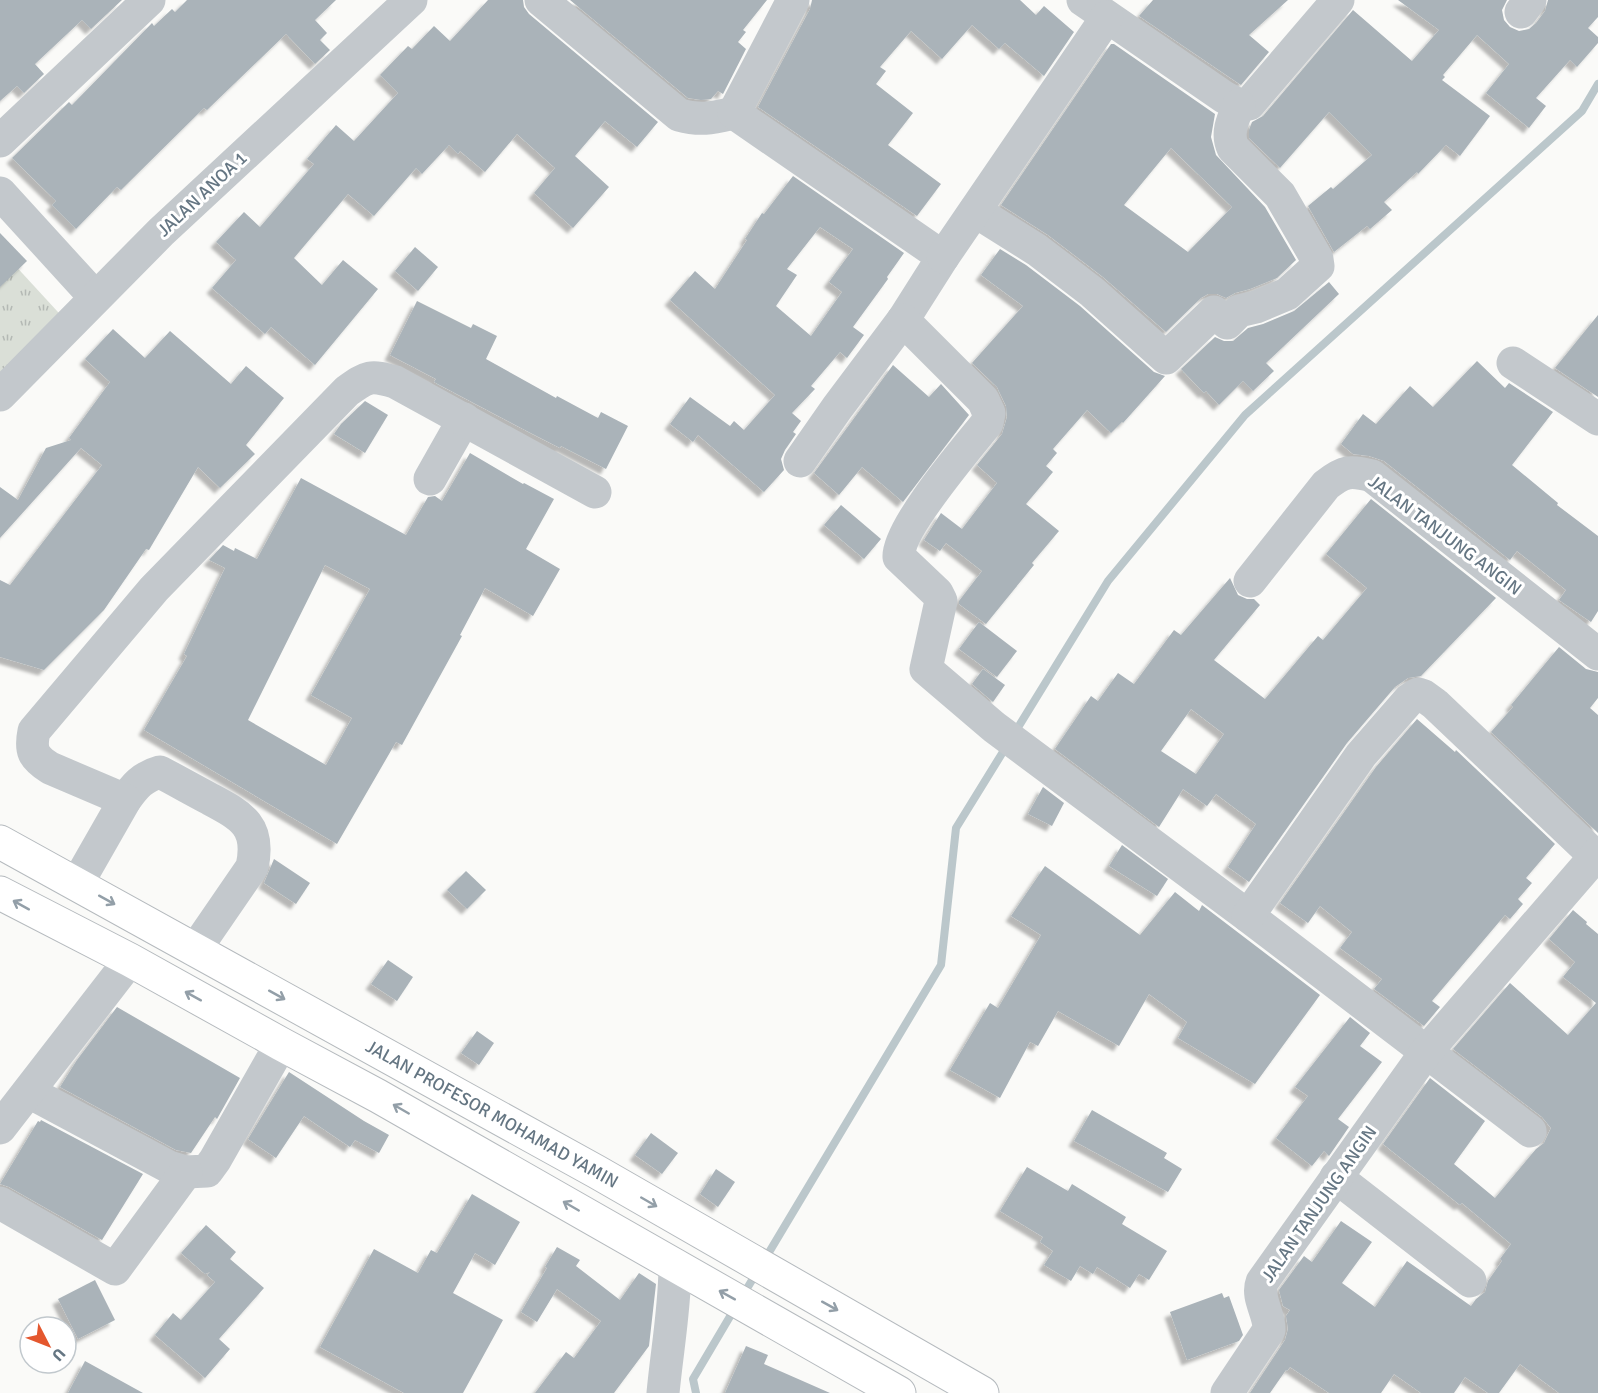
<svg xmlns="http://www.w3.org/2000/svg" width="1598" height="1393" font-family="Signika,sans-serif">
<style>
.park{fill:url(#park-tufts)}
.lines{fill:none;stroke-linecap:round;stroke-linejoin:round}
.stream{stroke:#bbc7cb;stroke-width:8}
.building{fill:#aab3b9;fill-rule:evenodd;filter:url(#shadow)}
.major-casing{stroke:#b5babe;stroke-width:35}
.minor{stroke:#c3c8cc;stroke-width:33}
.major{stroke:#fff;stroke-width:33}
.oneway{stroke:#939fa8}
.labels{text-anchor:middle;stroke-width:6;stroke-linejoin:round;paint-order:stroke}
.street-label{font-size:18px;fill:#657683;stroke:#fff}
</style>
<defs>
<pattern id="park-tufts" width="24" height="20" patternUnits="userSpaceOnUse" patternTransform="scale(1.5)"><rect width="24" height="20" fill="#dadfd7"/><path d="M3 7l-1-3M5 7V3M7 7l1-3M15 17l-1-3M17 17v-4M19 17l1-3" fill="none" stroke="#b4b9b4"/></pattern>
<filter id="shadow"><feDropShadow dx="-5.5" dy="5.5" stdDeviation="1.5" flood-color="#0004"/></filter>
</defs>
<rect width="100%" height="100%" fill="#fafaf8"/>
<polygon class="park" points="0,249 69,324 0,394"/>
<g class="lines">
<g class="stream">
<polyline points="1014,734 1108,581 1245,415 1582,111 1598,84"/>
<polyline points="765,1259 941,965 956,828 1006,747"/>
<polyline points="743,1295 757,1272"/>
<polyline points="696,1393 693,1379 735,1308"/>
</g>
</g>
<g class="building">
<polygon points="0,0 122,0 91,29 82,20 35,64 44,74 24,93 17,86 0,101"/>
<polygon points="187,0 336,0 315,20 327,33 320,40 330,50 315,64 286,34 207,110 204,108 121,190 117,187 76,229 52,205 56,201 12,158 69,102 72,105 152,23 154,26 172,9 175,12"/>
<polygon points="488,0 523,0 524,7 529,14 658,122 637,147 605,121 575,156 609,187 573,228 534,193 555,168 517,134 485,172 460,151 458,154 449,145 422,174 416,168 374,216 348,194 294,258 322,285 343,260 378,289 315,365 271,327 265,334 212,288 236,260 216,242 244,212 260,227 314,164 307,159 336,125 354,141 398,93 380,75 408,46 412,49 434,26 450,41"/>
<polygon points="570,0 767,0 743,30 746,32 738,42 746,49 723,94 718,91 711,99 701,100 688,98"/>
<polygon points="812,0 1020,0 1036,15 1044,6 1074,32 1044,76 1005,43 999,49 972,25 942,59 911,31 880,67 886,71 876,84 913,113 888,145 941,184 917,216 758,107 810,9"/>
<polygon points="1153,0 1288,0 1249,35 1269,52 1241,85 1139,16"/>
<polygon points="1398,0 1507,0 1502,10 1504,20 1510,27 1519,31 1529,29 1536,23 1545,11 1548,0 1598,0 1598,17 1588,28 1598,37 1598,43 1577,67 1570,60 1536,98 1546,106 1529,128 1486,93 1509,64 1477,35 1443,75 1445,77 1442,80 1490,116 1460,156 1446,145 1418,174 1417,172 1384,202 1392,210 1370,229 1367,226 1334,252 1308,206 1331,187 1333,189 1372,155 1329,112 1280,168 1249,138 1249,130 1252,122 1263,116 1353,10 1412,61 1439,30"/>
<path d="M1111,44H1114L1215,114L1211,137L1216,155L1265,207L1296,260L1277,278L1250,289L1235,293L1226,298L1217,294H1208L1201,298L1166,332L1103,277L1048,235L1001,205ZM1171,148L1232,207L1188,252L1124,205Z"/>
<path d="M793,176L904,253L887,277L888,279L853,327L864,335L847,358L840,352L811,386L815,389L792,413L801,421L793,432L796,434L785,450L781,459L784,470L764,492L698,435L693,442L670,424L690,397L730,426L734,421L744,430L775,395L670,300L695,271L715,289L747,240L745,239L762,213L764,214ZM820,227L853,249L829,282L842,292L811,336L776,306L797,275L787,269Z"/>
<polygon points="0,233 27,261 0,287"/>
<polygon points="415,247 438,267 418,291 395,271"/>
<polygon points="1000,249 1026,265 1080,306 1154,372 1165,376 1123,423 1122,422 1111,433 1087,410 1053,449 1057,453 1046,466 1053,472 1026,504 1059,531 1032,563 1034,565 986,624 959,604 959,601 982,571 946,543 940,551 924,540 941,513 962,529 997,483 977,465 1002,434 1007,417 1006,406 997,387 972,363 1023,306 981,275"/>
<polygon points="1329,282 1339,294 1266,363 1274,371 1253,391 1243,381 1219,405 1206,391 1204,393 1181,369 1215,337 1224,341 1233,341 1248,328 1263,324 1294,311"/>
<polygon points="417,301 471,328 473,324 497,336 486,359 556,398 557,396 598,418 601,412 628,426 606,469 561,446 560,448 521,428 434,382 436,379 390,355"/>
<polygon points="1598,315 1598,397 1555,368"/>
<polygon points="113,329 145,358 170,331 231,384 246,366 284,398 246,445 255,454 220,488 198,467 149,550 146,549 104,610 44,670 0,657 0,580 10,585 102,465 81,448 0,538 0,487 18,500 46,448 71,440 69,438 110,382 85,359"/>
<polygon points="1477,361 1505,388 1509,383 1553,412 1512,465 1558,503 1557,505 1598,536 1598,611 1591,622 1559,600 1566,590 1517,551 1510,560 1384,461 1369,456 1353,454 1341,444 1363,414 1376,424 1410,386 1433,407"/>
<polygon points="893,365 929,397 941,384 969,415 903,502 862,467 839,495 814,473"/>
<polygon points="365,401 388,415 365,453 334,434 341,424"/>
<path d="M470,453L523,484L524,483L554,499L526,549L560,569L533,616L485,588L460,635L462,636L402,745L396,742L337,844L144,730L187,656L184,654L225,568L209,560L223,545L234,551L235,548L257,559L301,478L406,535L428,497L435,496L442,501ZM325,565L370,589L311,695L352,718L326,765L248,720Z"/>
<path d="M1371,499L1496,598L1421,676L1408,678L1395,687L1347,743L1249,882L1228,867L1256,824L1216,794L1207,806L1183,789L1159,827L1055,749L1091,696L1098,701L1118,673L1134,684L1174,630L1181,635L1230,578L1238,595L1247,599H1254L1260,605L1214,660L1265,699L1318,636L1323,640L1367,588L1326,554ZM1191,709L1224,734L1196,774L1161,751Z"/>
<polygon points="841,505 881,539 864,559 824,525"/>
<polygon points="979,622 1017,651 997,677 959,649"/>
<polygon points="1559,647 1586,669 1598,672 1598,698 1590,708 1598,715 1598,833 1491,732 1513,707 1511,705"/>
<polygon points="983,669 1005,685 993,702 972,684"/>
<polygon points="1417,719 1455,752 1456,750 1555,844 1526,878 1532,883 1518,899 1523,904 1510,919 1505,915 1432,1001 1440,1007 1424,1026 1374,989 1382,979 1340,948 1352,932 1320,906 1308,923 1280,903 1376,767"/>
<polygon points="1043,787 1064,803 1052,826 1028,814"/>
<polygon points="1122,845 1168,879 1157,896 1109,866"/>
<polygon points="274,859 310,883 296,904 264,883"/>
<polygon points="1045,866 1140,935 1175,892 1199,911 1202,905 1320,995 1255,1084 1178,1038 1187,1022 1149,994 1119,1046 1058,1011 1038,1046 1030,1042 1000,1098 950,1070 990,1003 998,1008 1041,935 1011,916"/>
<polygon points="466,871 486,890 467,909 447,890"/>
<polygon points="1573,910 1587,922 1586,924 1598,934 1598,1393 1559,1393 1520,1364 1499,1393 1488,1393 1465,1377 1454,1393 1421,1393 1394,1374 1381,1393 1329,1393 1290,1367 1287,1371 1286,1370 1270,1393 1250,1393 1285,1340 1288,1329 1286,1316 1290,1310 1283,1306 1279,1290 1304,1256 1312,1262 1341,1221 1372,1242 1342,1283 1375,1307 1407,1261 1471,1306 1476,1299 1485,1292 1488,1281 1502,1261 1500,1259 1511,1244 1462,1203 1460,1205 1383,1144 1430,1078 1485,1121 1454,1164 1495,1198 1536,1149 1544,1143 1551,1128 1542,1117 1453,1049 1510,983 1568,1035 1596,1003 1563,977 1575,962 1549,939"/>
<polygon points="388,960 413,977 397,1001 371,984"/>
<polygon points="117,1007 240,1078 217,1119 215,1117 191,1153 176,1150 60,1087 77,1060"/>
<polygon points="1350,1017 1370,1033 1360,1046 1382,1062 1338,1119 1349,1127 1329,1156 1324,1151 1312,1166 1276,1138 1308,1096 1295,1087"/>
<polygon points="477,1031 494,1043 479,1065 461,1053"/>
<polygon points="289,1072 364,1121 389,1135 379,1153 355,1140 350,1147 304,1116 276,1158 248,1139"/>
<polygon points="1092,1110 1167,1153 1164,1158 1182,1169 1168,1192 1074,1141"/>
<polygon points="41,1120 143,1174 102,1240 9,1187 0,1184 38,1121 40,1122"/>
<polygon points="651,1133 678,1153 662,1174 635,1155"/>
<polygon points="1027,1167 1068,1191 1072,1184 1126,1217 1122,1224 1167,1251 1149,1280 1139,1274 1130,1288 1097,1267 1093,1274 1080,1266 1071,1281 1044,1265 1053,1251 1040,1242 1043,1237 1000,1211"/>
<polygon points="716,1169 735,1182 718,1207 700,1194"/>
<polygon points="472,1194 520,1222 495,1265 475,1253 453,1293 503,1320 463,1393 404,1393 320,1347 374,1249 418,1273 431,1250 437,1253"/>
<polygon points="206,1225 236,1252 230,1259 264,1288 219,1339 230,1349 205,1378 155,1335 173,1313 181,1320 215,1282 207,1275 210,1272 205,1274 181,1253"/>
<polygon points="557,1247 580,1260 576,1266 620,1300 639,1273 656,1284 649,1346 614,1393 535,1393 566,1352 574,1358 601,1321 557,1289 537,1322 521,1312 547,1268 545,1267"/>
<polygon points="95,1280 115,1320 78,1339 58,1299"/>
<polygon points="1222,1293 1224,1298 1229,1296 1243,1335 1239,1341 1187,1360 1170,1312"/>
<polygon points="746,1346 768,1355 764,1364 830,1393 725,1393"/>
<polygon points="85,1361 143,1393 68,1393"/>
</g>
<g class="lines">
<g class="major-casing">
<g id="major">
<polyline points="0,842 597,1172 982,1393"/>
<polyline points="0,893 130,960 281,1044 378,1096 899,1393"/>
</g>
</g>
<g class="minor">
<path d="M541,0L679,115C701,121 712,118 734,113"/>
<polyline points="793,0 734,113 943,257 903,320 837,408 800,461"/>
<polyline points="1083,0 1224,97 1239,105 1249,104 1338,0"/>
<polyline points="1521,12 1530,0"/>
<polyline points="0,141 149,0"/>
<polyline points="0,193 95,297"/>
<path d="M975,211L1037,250L1092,292L1166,358L1214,312L1227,323L1239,311L1256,307L1287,294L1318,266L1317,259L1280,195L1233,148C1226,133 1233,119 1239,105"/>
<polyline points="943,257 1107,17"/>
<path d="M903,320L983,400L989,413L987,423C967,448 897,529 899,557L937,593L941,601L926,669L994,727L1248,916L1530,1131"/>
<polyline points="1513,363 1598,419"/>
<polyline points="0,395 161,232 411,0"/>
<polyline points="430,479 464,419"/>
<path d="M1250,581L1326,485C1344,471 1350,470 1372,476L1598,654"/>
<path d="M125,800C135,786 142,777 160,772C177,781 193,790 210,799C242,816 261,826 252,867L195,950"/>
<path d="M77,884L125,800L50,768C33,757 30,751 34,731L154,589L347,391C368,376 370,375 395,382L595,492"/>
<polyline points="1248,916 1361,755 1409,700 1418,694 1424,696 1435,704 1595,856"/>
<polyline points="29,1092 169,1167 186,1172 207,1171 215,1160 281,1044"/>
<polyline points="0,1128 130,960"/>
<polyline points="1336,1177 1470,1281"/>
<polyline points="0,1203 115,1269 186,1172"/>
<path d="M663,1393C667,1350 675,1308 675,1265"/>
<path d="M1227,1393L1269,1330C1270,1314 1256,1298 1262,1282L1426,1052L1598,853"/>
</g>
<use href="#major" class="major"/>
</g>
<defs><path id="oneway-shaft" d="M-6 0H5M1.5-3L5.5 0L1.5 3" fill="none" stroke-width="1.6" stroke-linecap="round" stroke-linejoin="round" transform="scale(1.5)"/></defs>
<g class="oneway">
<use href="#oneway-shaft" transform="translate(107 900) rotate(29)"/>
<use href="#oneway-shaft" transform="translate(21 905) rotate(-151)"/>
<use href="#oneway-shaft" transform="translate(277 995) rotate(29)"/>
<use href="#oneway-shaft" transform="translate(193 996) rotate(-151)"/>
<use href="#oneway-shaft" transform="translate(401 1109) rotate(-150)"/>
<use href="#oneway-shaft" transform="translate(649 1202) rotate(30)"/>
<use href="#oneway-shaft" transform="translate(571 1206) rotate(-150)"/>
<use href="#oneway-shaft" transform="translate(727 1295) rotate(-151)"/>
<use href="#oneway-shaft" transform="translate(830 1306) rotate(29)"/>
</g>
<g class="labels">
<g class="street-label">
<text transform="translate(202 194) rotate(-43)" y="6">JALAN ANOA 1</text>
<text transform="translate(1445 535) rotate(37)" y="6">JALAN TANJUNG ANGIN</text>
<text transform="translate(492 1114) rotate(29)" y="6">JALAN PROFESOR MOHAMAD YAMIN</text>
<text transform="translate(1319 1204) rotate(-55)" y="6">JALAN TANJUNG ANGIN</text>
</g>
</g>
<g transform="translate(48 1345) rotate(132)"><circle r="28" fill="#ffffff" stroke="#c1c8cd" stroke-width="1.5"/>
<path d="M0-4.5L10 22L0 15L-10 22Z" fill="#e4572e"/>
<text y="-9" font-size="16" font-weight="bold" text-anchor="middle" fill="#657683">U</text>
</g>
</svg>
